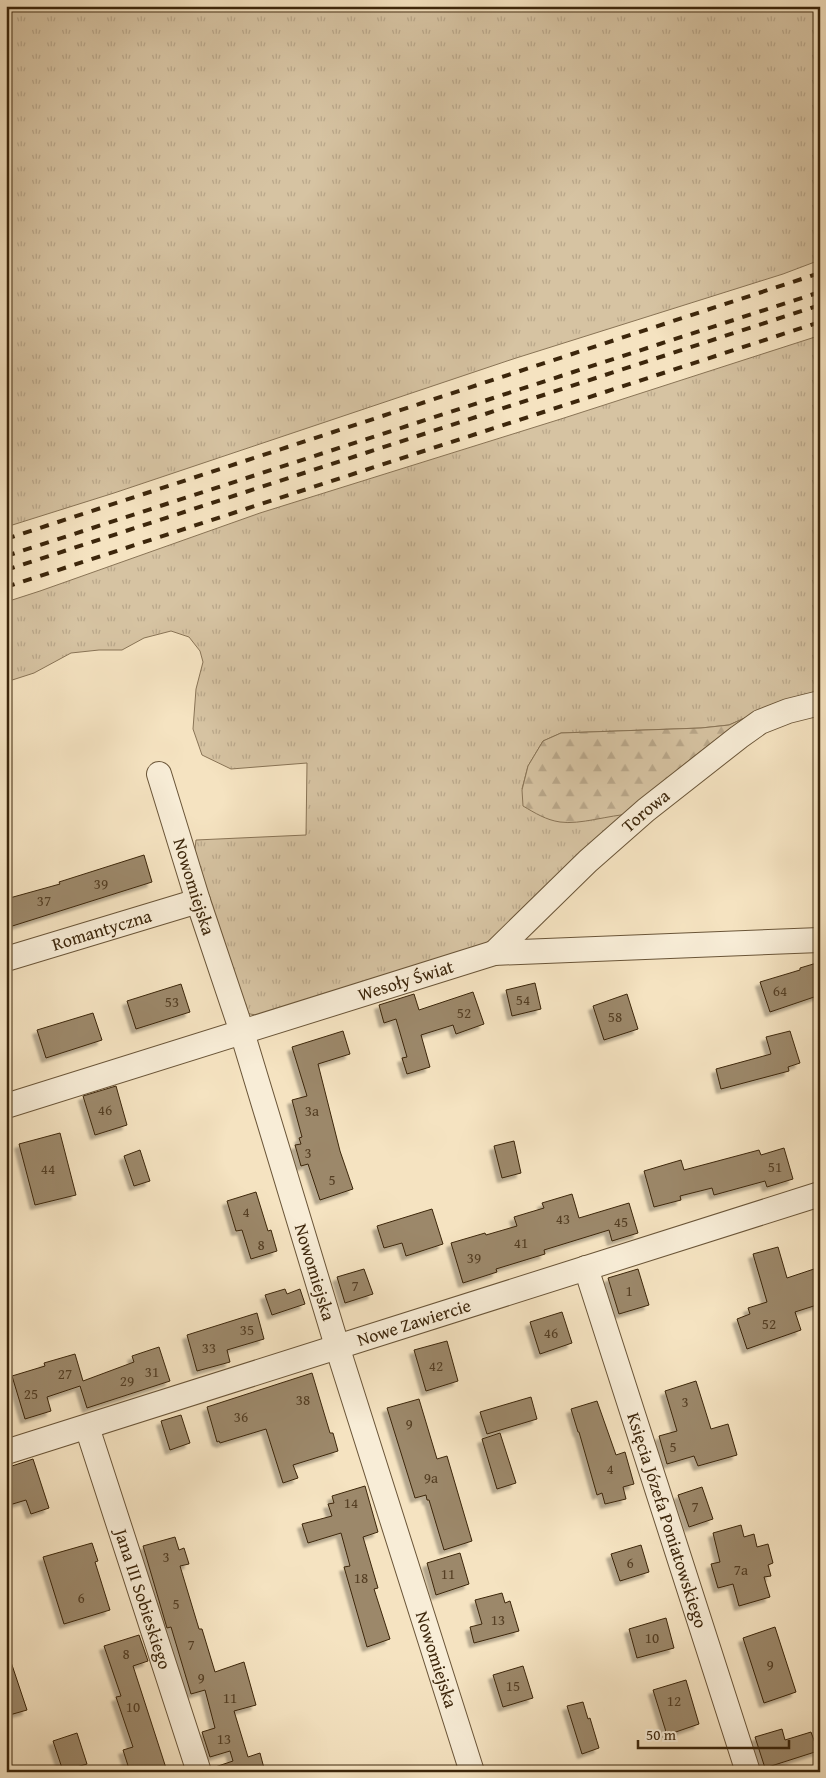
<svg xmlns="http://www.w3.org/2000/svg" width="826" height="1778" font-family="'Gentium Book Plus',serif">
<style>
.grass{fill:url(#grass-tufts);stroke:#897456}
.forest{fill:url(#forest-firs);stroke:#897456}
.building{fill:#9c886a;stroke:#3c260b;filter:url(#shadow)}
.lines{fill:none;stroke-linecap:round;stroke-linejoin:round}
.street-casing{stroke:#6a5538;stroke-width:26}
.street{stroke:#f8edd7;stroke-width:24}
.rail{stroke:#3c260b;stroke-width:4;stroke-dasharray:9 9;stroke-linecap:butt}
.labels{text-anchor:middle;stroke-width:4.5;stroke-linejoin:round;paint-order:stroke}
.number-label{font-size:15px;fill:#543e23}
.street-label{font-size:18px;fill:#3c260b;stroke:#f8edd7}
</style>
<defs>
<pattern id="grass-tufts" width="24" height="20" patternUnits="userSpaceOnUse" patternTransform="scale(1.25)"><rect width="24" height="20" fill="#d6c3a2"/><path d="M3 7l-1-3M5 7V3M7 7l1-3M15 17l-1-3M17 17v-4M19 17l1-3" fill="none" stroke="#b9a78a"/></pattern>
<pattern id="forest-firs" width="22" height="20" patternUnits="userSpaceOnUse" patternTransform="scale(1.25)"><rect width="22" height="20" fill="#d6c3a2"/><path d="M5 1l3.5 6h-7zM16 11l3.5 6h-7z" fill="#b9a78a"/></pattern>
<filter id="shadow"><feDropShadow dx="-4.5" dy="4.5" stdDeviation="1" flood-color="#0004"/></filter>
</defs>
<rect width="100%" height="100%" fill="#f5e3c1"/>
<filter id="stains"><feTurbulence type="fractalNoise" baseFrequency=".004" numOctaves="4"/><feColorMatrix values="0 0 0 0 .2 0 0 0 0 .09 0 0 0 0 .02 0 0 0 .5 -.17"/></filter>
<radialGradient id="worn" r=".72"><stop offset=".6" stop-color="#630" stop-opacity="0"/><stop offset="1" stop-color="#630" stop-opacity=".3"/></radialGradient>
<g class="grass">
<polygon points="6,6 820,6 820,260 783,274 513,359 114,493 6,527"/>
<polygon points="815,337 820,338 820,696 765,709 729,725 701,728 561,733 543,741 528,766 522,789 586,820 615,814 631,814 503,936 479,947 263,1016 250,1014 242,1009 199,871 195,849 196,840 306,835 307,763 231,769 202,755 193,729 196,689 203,662 200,651 189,637 171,631 144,638 122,650 99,650 71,653 34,673 6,682 6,602 40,591 260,513 564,418"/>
</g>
<path class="forest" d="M747,717C706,746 665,777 631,814C609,815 580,825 560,822C546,820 535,813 523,806L522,790L528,766L543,741L561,733L701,728L729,725Z"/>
<g class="building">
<polygon points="144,855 152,882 6,928 6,899 60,884 59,882"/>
<polygon points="820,962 820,995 770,1012 760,982 800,970 800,968"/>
<polygon points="535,983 541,1009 512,1016 506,990"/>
<polygon points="181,984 190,1012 136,1029 127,1001"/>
<polygon points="473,992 484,1024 456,1034 453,1025 421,1035 430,1067 407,1074 402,1058 407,1057 396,1019 384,1023 379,1005 414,994 419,1010"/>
<polygon points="627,994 638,1029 604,1040 593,1006"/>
<polygon points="93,1013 102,1040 46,1058 37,1030"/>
<polygon points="343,1031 350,1054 318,1064 340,1151 353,1189 320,1200 308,1164 301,1166 295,1145 301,1144 299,1138 302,1137 292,1100 307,1096 292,1047"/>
<polygon points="790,1031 800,1063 788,1067 789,1071 721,1089 716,1069 771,1054 766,1037"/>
<polygon points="116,1086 127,1125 95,1135 83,1096"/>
<polygon points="60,1133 76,1195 35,1205 19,1144"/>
<polygon points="514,1141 521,1173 502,1178 494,1146"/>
<polygon points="784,1148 793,1179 767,1187 765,1181 714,1195 712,1188 680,1196 681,1200 654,1207 644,1171 681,1160 684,1170 759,1150 761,1155"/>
<polygon points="140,1150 150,1181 134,1186 124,1156"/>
<polygon points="256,1192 268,1231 271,1230 277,1251 251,1259 242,1230 236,1231 227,1201"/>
<polygon points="572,1194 579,1218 629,1203 638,1233 612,1241 609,1230 544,1250 545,1254 496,1269 497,1272 463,1283 451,1243 485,1233 486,1235 517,1226 514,1217 544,1208 542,1203"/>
<polygon points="432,1209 443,1244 406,1256 402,1243 384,1248 377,1226"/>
<polygon points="778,1247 787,1278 820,1267 820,1304 795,1312 801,1330 747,1349 737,1319 750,1314 748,1308 767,1302 753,1254"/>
<polygon points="364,1269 373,1294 345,1303 337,1277"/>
<polygon points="638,1269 649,1305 619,1314 608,1278"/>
<polygon points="285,1289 287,1294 300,1289 305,1304 272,1315 265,1295"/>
<polygon points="562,1312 572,1343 540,1354 530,1322"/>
<polygon points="257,1313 264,1339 227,1350 230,1362 197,1371 187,1335"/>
<polygon points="447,1341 458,1381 426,1391 414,1350"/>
<polygon points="159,1347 170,1381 87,1408 80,1386 47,1397 51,1411 25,1419 12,1376 45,1366 44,1363 75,1354 83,1381 134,1362 132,1356"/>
<polygon points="312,1373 330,1433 333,1433 338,1451 293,1465 298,1478 283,1483 266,1429 220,1443 219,1441 217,1442 207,1407"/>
<polygon points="696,1381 711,1429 728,1424 737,1455 698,1466 694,1456 667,1464 659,1436 677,1431 665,1391"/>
<polygon points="531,1397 537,1419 487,1434 480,1412"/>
<polygon points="419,1399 437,1459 447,1456 472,1541 444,1550 429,1500 427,1500 426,1495 415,1498 387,1408"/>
<polygon points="597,1401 616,1455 625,1452 634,1484 623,1487 626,1499 605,1504 602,1493 597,1495 579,1432 578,1432 571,1409"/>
<polygon points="181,1415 190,1443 170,1450 161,1421"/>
<polygon points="500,1433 516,1483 497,1489 482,1439"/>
<polygon points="33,1459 49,1508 31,1514 26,1500 6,1506 6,1468"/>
<polygon points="365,1486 378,1532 363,1537 378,1588 374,1589 390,1639 367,1647 344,1567 350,1566 341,1533 308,1543 302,1524 332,1516 328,1504 334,1503 332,1496"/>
<polygon points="702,1487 713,1519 689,1527 678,1495"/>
<polygon points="741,1525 744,1537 754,1534 757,1547 768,1544 773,1563 768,1565 771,1576 764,1577 770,1597 739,1606 733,1584 718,1588 711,1564 720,1562 713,1533"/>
<polygon points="175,1537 179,1550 184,1548 189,1564 180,1566 199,1629 202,1629 215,1672 244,1662 256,1705 234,1711 248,1757 260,1753 265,1772 213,1772 212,1768 233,1761 230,1751 210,1757 202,1732 215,1728 205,1690 191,1694 171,1627 167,1628 143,1546"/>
<polygon points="92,1543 98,1561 95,1562 110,1610 64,1624 43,1557"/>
<polygon points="641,1545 649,1572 620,1581 611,1554"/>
<polygon points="460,1553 469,1584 436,1595 427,1563"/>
<polygon points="502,1593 505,1603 510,1601 519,1631 474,1643 470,1627 482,1624 475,1600"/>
<polygon points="666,1618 674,1648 637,1658 629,1629"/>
<polygon points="775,1627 796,1692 764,1703 743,1638"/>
<polygon points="139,1635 148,1661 133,1666 166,1768 153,1772 130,1772 123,1750 133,1747 116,1697 121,1696 104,1646"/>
<polygon points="10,1659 27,1710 6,1716 6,1660"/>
<polygon points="523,1666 533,1698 503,1707 493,1675"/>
<polygon points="686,1680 699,1724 667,1735 653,1690"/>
<polygon points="583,1702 588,1719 590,1718 599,1748 582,1754 567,1706"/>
<polygon points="782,1729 785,1740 811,1732 818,1751 765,1768 755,1737"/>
<polygon points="77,1733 87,1764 63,1771 53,1741"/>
</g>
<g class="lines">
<g class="street-casing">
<g id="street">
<path id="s1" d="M159,774L198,901L242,1032L337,1346L472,1772"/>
<path id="s2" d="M494,953L588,861L646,810L739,737L760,722L788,711L820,703"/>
<path id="s3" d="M6,959L198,901"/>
<path id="s4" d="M6,1106L494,953L820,940"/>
<path id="s5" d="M586,1268L748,1772"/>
<path id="s6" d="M87,1427L199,1772"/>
<path id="s7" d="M6,1452L820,1194"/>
</g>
</g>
<use href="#street" class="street"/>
<g class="rail">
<polyline points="6,539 820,273"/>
<polyline points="6,556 820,292"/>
<polyline points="6,570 820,305"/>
<polyline points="6,587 820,322"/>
</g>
</g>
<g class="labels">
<g class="number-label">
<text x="101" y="889">39</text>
<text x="44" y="906">37</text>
<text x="780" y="996">64</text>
<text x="523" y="1005">54</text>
<text x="172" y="1007">53</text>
<text x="464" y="1018">52</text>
<text x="615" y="1022">58</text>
<text x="105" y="1115">46</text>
<text x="312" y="1116">3a</text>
<text x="308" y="1158">3</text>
<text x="775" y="1172">51</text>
<text x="48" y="1174">44</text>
<text x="332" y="1185">5</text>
<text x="246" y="1217">4</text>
<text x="563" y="1224">43</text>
<text x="621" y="1227">45</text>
<text x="521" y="1248">41</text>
<text x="261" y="1250">8</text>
<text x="474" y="1263">39</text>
<text x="355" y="1291">7</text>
<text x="629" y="1296">1</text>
<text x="769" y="1329">52</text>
<text x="247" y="1335">35</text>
<text x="551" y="1338">46</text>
<text x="209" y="1353">33</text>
<text x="436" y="1371">42</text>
<text x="152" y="1377">31</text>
<text x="65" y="1379">27</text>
<text x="127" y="1386">29</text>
<text x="31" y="1399">25</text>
<text x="303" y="1405">38</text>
<text x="685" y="1407">3</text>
<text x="241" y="1422">36</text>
<text x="409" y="1429">9</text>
<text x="673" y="1452">5</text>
<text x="610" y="1474">4</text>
<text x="431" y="1483">9a</text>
<text x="351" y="1508">14</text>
<text x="695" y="1512">7</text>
<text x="166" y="1562">3</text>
<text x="630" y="1568">6</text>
<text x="741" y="1575">7a</text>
<text x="448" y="1579">11</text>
<text x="361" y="1583">18</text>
<text x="81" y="1603">6</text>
<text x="176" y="1609">5</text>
<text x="498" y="1625">13</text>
<text x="652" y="1643">10</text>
<text x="191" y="1650">7</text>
<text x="126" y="1659">8</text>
<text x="770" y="1670">9</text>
<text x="201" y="1683">9</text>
<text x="513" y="1691">15</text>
<text x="230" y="1703">11</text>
<text x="674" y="1706">12</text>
<text x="133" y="1712">10</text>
<text x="224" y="1744">13</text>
</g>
<g class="street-label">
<text dy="6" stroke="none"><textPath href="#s2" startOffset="208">Torowa</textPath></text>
<text dy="6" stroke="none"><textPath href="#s1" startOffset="118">Nowomiejska</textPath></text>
<text dy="6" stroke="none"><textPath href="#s3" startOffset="100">Romantyczna</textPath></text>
<text dy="6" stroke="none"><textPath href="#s4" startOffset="419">Wesoły Świat</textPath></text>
<text dy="6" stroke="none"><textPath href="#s1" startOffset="522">Nowomiejska</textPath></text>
<text dy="6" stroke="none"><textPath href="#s7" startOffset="428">Nowe Zawiercie</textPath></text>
<text dy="6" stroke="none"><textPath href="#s5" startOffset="265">Księcia Józefa Poniatowskiego</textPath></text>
<text dy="6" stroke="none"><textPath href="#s6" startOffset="181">Jana III Sobieskiego</textPath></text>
<text dy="6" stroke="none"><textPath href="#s1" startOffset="928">Nowomiejska</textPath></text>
</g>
</g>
<rect width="826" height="1778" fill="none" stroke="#f5e3c1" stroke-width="25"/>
<rect x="8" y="8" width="811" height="1763" fill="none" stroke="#3c260b" stroke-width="2.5"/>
<rect x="12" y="12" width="801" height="1753" fill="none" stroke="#3c260b"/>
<path d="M638 1740v8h151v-8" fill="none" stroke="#3c260b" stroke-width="2.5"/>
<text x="646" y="1740" font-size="15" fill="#3c260b" stroke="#f8edd7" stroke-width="4" paint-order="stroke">50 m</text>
<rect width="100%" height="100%" filter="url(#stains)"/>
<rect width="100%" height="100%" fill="url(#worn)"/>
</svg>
